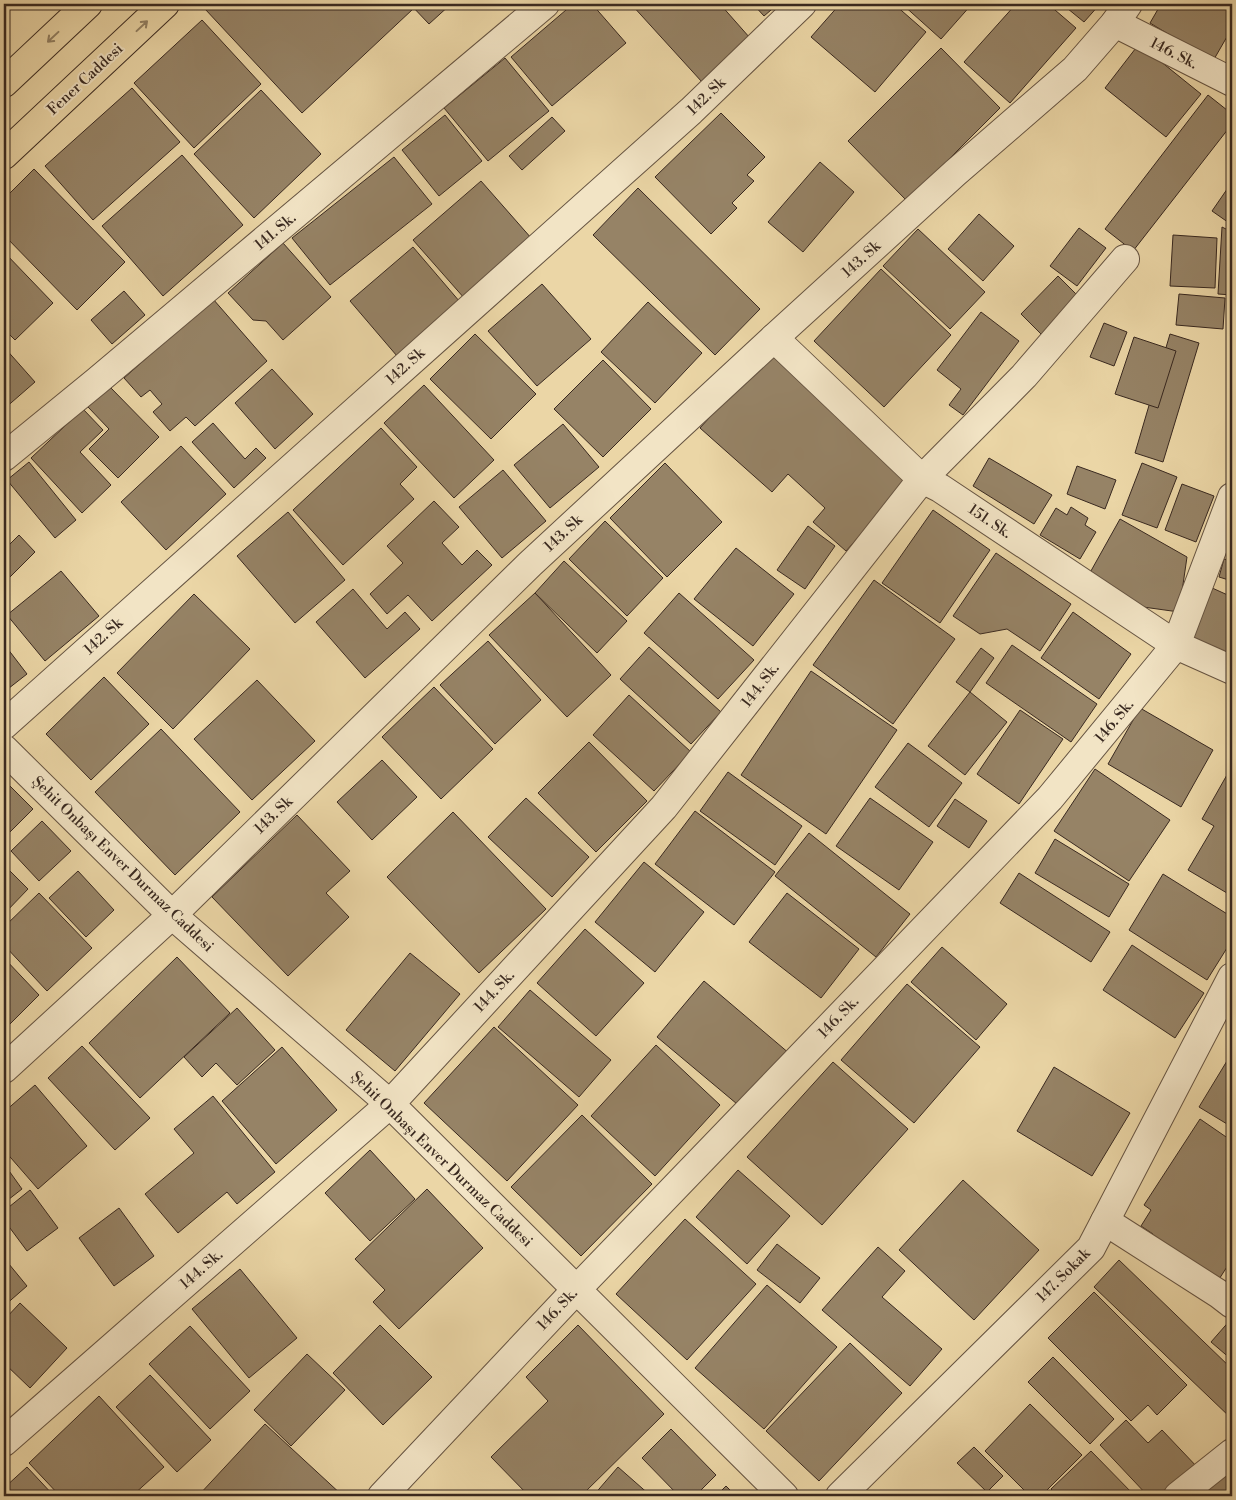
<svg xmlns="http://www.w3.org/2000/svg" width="1236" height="1500" font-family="'Libre Bodoni',serif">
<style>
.building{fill:#968366;stroke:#392920}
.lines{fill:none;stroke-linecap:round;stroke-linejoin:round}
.minor-casing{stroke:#665442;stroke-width:30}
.major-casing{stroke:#392920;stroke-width:30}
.minor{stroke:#f2e4c5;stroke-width:28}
.major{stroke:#ebd6a6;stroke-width:28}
.oneway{stroke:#928063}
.labels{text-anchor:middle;stroke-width:4;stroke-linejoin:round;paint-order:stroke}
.street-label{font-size:15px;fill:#392920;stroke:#f2e4c5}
</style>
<rect width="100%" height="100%" fill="#ebd6a6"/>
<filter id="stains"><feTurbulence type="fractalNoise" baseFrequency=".004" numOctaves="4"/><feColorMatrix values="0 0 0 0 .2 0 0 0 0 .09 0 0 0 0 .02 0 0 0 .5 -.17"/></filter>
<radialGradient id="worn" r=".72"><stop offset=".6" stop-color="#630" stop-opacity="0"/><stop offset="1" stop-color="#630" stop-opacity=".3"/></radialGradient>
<g class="building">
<polygon points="210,4 407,4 413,9 302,113 205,9"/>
<polygon points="410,4 451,4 429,24"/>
<polygon points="573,4 592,4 626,43 552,106 511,57"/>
<polygon points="631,4 720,4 750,38 702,82"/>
<polygon points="753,4 778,4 764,16"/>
<polygon points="840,4 894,4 926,32 875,92 811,37"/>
<polygon points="902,4 972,4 941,39"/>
<polygon points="1016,4 1048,4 1076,28 1010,103 964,62"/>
<polygon points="1062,4 1100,4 1084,22"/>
<polygon points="1161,4 1232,4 1232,28 1213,61 1150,23"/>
<polygon points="202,20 261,84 194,148 134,83"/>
<polygon points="1139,44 1201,94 1166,137 1105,88"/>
<polygon points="941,48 1000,108 907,201 848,141"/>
<polygon points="505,58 549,111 488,161 444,108"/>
<polygon points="132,88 180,142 93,220 45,166"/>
<polygon points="261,90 321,154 254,218 194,154"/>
<polygon points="1208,95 1232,114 1232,124 1133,251 1105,229"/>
<polygon points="721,113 765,157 747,175 754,181 732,203 737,208 711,234 655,177"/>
<polygon points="445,115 482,161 439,196 402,150"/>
<polygon points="552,117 565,131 522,170 509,156"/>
<polygon points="182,155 243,225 163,296 102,226"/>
<polygon points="394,157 432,204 330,285 292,238"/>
<polygon points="820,162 854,192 803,252 768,222"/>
<polygon points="34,169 125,262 77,310 4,235 4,199"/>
<polygon points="481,181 532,239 465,299 413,240"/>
<polygon points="1232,182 1232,225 1212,211"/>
<polygon points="638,188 760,309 715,355 593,235"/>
<polygon points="979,214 1014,246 983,281 948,249"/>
<polygon points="1222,227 1232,232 1232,295 1218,294"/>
<polygon points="1079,228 1106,248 1077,286 1050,266"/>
<polygon points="918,229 985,292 950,329 883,266"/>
<polygon points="1173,235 1217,238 1215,288 1170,286"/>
<polygon points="283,243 331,297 283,340 266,321 253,320 228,293"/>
<polygon points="413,247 460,302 397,356 350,301"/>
<polygon points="4,252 53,303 15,340 4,329"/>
<polygon points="881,269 951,335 884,407 814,341"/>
<polygon points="1058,276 1084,302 1047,340 1021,314"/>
<polygon points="542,284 591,339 537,386 488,331"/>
<polygon points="124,291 145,315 112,344 91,320"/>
<polygon points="1179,294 1225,298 1223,329 1176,325"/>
<polygon points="213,299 267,361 195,426 186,417 170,431 153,412 162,404 150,390 141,397 124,378"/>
<polygon points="1232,300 1232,346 1229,346"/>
<polygon points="648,302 702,353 655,403 601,352"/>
<polygon points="981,312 1019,341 963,415 949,405 961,389 937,370"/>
<polygon points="1104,323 1127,332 1114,366 1090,357"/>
<polygon points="475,334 536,394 491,439 430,379"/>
<polygon points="1170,334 1199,343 1163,462 1135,453"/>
<polygon points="1134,337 1176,351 1158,408 1115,394"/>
<polygon points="4,347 35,382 4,409"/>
<polygon points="769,351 910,479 846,551 813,522 825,508 788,474 772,492 700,428"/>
<polygon points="603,360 651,409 603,457 554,409"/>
<polygon points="272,369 313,414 275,449 235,403"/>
<polygon points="424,385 494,460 454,498 384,423"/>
<polygon points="109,386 159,437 118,478 89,449 109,429 88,407"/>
<polygon points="83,409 103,430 80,452 111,485 82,513 31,458"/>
<polygon points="213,423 245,459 256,448 266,458 234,488 192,442"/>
<polygon points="563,424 599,467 550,508 514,465"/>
<polygon points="381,428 417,467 400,484 414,499 343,565 293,510"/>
<polygon points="181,446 226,494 166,550 121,502"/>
<polygon points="989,458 1052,495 1034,524 973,486"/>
<polygon points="29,462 76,520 55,538 7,480"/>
<polygon points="665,463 722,522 667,577 610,518"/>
<polygon points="1142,463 1177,477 1157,528 1122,515"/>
<polygon points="1077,466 1116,480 1105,509 1067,494"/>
<polygon points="503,470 546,521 502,558 459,507"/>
<polygon points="1182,484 1214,496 1196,542 1165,530"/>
<polygon points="434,501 459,527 442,543 462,565 477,550 492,565 432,621 408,595 387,614 370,594 403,563 387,546"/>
<polygon points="1071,507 1088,518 1085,525 1096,532 1080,559 1040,535 1056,508 1067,515"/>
<polygon points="933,510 990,550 940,623 882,583"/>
<polygon points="288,512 345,580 295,623 237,556"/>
<polygon points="1120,519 1187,557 1179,612 1136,606 1087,578"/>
<polygon points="605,521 663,578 627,616 569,559"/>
<polygon points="808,526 835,546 805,589 777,570"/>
<polygon points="19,535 35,552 4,583 4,539 9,545"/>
<polygon points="736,548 794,594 753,646 694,599"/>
<polygon points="996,553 1071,604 1040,651 1007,629 980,634 953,616"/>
<polygon points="1224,559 1232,561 1232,581 1219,577"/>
<polygon points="564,561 627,621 597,653 535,593"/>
<polygon points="61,571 99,616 45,661 7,615"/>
<polygon points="874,580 955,639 893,724 813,665"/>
<polygon points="1210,587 1232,597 1232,655 1188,635"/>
<polygon points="353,589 387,629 405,612 420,629 365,678 316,622"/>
<polygon points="535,593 611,675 567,717 489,635"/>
<polygon points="679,593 754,660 718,699 644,633"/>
<polygon points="194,594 250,649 173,729 117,673"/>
<polygon points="1073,612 1131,654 1099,699 1041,658"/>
<polygon points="488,641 541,700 495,744 440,685"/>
<polygon points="4,644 27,674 4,692"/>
<polygon points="1012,645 1097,704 1071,742 986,683"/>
<polygon points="649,647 721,712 691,744 620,679"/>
<polygon points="981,648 994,658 970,692 956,682"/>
<polygon points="811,671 897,730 826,834 741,775"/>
<polygon points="104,677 149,724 91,780 46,734"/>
<polygon points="257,680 315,741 252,800 194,739"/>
<polygon points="434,687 493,749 441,799 382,737"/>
<polygon points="970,692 1007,722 965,775 928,746"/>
<polygon points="629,695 691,752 654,791 593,735"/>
<polygon points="1140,708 1213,750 1181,807 1108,764"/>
<polygon points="1020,710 1063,739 1019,804 977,774"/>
<polygon points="161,729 240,812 175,875 95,792"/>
<polygon points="589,742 647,801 596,852 538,793"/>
<polygon points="908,743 962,783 929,827 875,787"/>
<polygon points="382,760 417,797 372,840 337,802"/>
<polygon points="1232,766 1232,896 1188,870 1214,826 1202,819"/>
<polygon points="1095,769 1170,820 1129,881 1054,831"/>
<polygon points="728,772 802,826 775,865 700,811"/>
<polygon points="4,780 33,809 4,838"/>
<polygon points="526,798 589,857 552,897 488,837"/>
<polygon points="870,798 933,842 899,890 836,846"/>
<polygon points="955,799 987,821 969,848 937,826"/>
<polygon points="695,811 775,872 734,925 655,864"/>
<polygon points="453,812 546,909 479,973 387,877"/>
<polygon points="297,815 350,871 326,893 349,917 288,976 212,897"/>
<polygon points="42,821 71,851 39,881 11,851"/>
<polygon points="809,833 910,914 876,957 775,876"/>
<polygon points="1055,839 1129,884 1109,917 1035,873"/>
<polygon points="644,862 704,912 655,972 595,922"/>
<polygon points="4,865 28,889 4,914"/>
<polygon points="78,871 114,910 86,937 49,898"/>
<polygon points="1019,873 1110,932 1091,962 1000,903"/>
<polygon points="1163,874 1232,917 1232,940 1207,980 1129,930"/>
<polygon points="39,893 92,948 47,991 4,945 4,927"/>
<polygon points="787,893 859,949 821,998 749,942"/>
<polygon points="585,929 644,983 596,1036 537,983"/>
<polygon points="1132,945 1204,993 1175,1038 1103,990"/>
<polygon points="942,947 1007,1004 976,1040 911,982"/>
<polygon points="410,953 460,994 395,1071 346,1030"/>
<polygon points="177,957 230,1013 140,1098 89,1043"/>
<polygon points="4,958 39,995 4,1030"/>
<polygon points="704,981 790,1054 743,1109 657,1037"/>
<polygon points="907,984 980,1047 914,1123 841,1060"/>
<polygon points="530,990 611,1060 579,1097 498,1027"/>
<polygon points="237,1008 275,1050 237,1085 216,1063 202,1077 184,1057"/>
<polygon points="494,1027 578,1105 507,1181 424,1103"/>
<polygon points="656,1045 720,1105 655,1176 591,1116"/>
<polygon points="82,1046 150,1118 115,1150 48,1078"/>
<polygon points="282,1047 337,1110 276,1164 222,1101"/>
<polygon points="1230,1056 1232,1058 1232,1127 1199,1107"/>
<polygon points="833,1062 908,1129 822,1225 747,1157"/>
<polygon points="1054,1067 1130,1113 1092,1176 1017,1131"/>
<polygon points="35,1085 87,1146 38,1189 4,1150 4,1112"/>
<polygon points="213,1096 275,1172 237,1204 227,1192 178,1233 145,1194 194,1153 174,1129"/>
<polygon points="582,1115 652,1184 581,1256 511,1187"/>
<polygon points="1200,1119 1232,1141 1232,1259 1214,1287 1147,1243 1153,1234 1141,1226 1151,1210 1144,1205"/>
<polygon points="370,1150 415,1199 370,1241 325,1193"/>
<polygon points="7,1168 22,1189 4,1203 4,1171"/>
<polygon points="738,1170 790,1216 747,1264 696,1217"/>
<polygon points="963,1180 1039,1250 974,1320 899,1250"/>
<polygon points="427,1189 483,1248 399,1329 373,1302 385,1290 355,1259"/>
<polygon points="30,1190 58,1228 27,1251 4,1220 4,1211"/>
<polygon points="119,1208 154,1256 114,1286 79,1238"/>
<polygon points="685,1219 756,1284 687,1360 616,1294"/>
<polygon points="777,1244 820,1278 800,1303 757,1270"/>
<polygon points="878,1247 905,1271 882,1297 942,1349 910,1386 822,1310"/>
<polygon points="4,1258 27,1286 4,1306"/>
<polygon points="1119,1260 1232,1369 1232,1419 1094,1287"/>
<polygon points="240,1269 297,1338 249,1378 192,1309"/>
<polygon points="767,1285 837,1347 764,1429 695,1368"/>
<polygon points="1094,1292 1187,1385 1157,1415 1148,1405 1131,1421 1048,1338"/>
<polygon points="20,1303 67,1348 30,1388 4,1363 4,1320"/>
<polygon points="1232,1318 1232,1360 1211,1342"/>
<polygon points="380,1325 432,1377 383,1425 333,1373"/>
<polygon points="578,1325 664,1414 581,1496 529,1496 491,1457 548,1401 526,1377"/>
<polygon points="190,1326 250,1391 210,1429 149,1364"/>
<polygon points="850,1343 902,1393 819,1481 766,1431"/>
<polygon points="307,1354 345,1390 291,1446 254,1410"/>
<polygon points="1053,1357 1114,1419 1090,1444 1028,1382"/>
<polygon points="150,1375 211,1440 177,1472 116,1407"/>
<polygon points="99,1396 164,1467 132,1496 60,1496 29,1463"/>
<polygon points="1030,1404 1082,1455 1041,1496 1030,1496 985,1451"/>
<polygon points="1126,1420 1148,1443 1162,1430 1199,1469 1170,1496 1148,1496 1100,1445"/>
<polygon points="265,1424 343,1496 198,1496"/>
<polygon points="671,1429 716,1475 695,1496 679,1496 642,1458"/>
<polygon points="974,1447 1003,1476 987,1492 957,1463"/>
<polygon points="1091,1451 1135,1496 1110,1496 1105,1491 1100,1496 1058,1496 1051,1489"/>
<polygon points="27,1467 54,1496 4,1496 4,1488"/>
<polygon points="618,1467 651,1496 593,1496"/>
<polygon points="1232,1468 1232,1496 1202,1496"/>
<polygon points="726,1486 736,1496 716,1496"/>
</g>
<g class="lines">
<g class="minor-casing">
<g id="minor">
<polyline points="1115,23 1232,82"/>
<polyline points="774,338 922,479 940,488 1176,645 1232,670"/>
<polyline points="4,457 97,381 545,4"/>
<polyline points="4,725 691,111 802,4"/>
<polyline points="4,749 172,915 390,1104 784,1496"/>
<polyline points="4,1069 172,915 530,564 774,338 955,173 1075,69 1115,23 1128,4"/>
<polyline points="1105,1221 1219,1294 1232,1304"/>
<polyline points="4,1442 390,1104 664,807 922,479 1024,376 1125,259"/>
<polyline points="382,1496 576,1290 1050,798 1176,645 1232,497"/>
<polyline points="840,1496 1091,1248 1232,977"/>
<polyline points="1178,1496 1232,1453"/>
</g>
</g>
<g class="major-casing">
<g id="major">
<polyline points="4,83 88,4"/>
<polyline points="4,155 165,4"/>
</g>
</g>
<use href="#minor" class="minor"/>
<use href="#major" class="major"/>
</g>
<defs><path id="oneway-shaft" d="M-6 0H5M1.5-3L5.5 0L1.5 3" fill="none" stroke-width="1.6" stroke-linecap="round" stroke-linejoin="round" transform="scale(1.25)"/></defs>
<g class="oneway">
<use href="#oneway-shaft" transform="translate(142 26) rotate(-43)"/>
<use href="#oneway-shaft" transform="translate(53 37) rotate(137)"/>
</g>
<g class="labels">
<g class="street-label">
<text transform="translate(1174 53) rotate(27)" y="5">146. Sk.</text>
<text transform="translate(85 79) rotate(-43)" y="5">Fener Caddesi</text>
<text transform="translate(706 96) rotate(-44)" y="5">142. Sk</text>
<text transform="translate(275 231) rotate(-40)" y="5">141. Sk.</text>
<text transform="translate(861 259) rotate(-42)" y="5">143. Sk</text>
<text transform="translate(405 366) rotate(-42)" y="5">142. Sk</text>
<text transform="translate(990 521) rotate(34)" y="5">151. Sk.</text>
<text transform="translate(563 533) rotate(-43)" y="5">143. Sk</text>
<text transform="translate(103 636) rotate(-42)" y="5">142. Sk</text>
<text transform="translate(760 685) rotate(-52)" y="5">144. Sk.</text>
<text transform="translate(1114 721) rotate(-50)" y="5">146. Sk.</text>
<text transform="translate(273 815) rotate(-44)" y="5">143. Sk</text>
<text transform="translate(123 864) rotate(44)" y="5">Şehit Onbaşı Enver Durmaz Caddesi</text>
<text transform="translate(494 991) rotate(-47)" y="5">144. Sk.</text>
<text transform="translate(838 1017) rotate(-46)" y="5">146. Sk.</text>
<text transform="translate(442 1159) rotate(44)" y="5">Şehit Onbaşı Enver Durmaz Caddesi</text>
<text transform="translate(201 1269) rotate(-41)" y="5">144. Sk.</text>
<text transform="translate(1063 1275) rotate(-45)" y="5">147. Sokak</text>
<text transform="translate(557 1309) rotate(-47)" y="5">146. Sk.</text>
</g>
</g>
<rect width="1236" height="1500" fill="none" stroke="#ebd6a6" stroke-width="20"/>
<rect x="5" y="5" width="1226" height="1490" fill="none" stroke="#392920" stroke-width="2.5"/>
<rect x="10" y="10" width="1216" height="1480" fill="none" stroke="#392920"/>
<rect width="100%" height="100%" filter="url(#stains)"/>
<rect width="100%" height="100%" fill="url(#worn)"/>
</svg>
